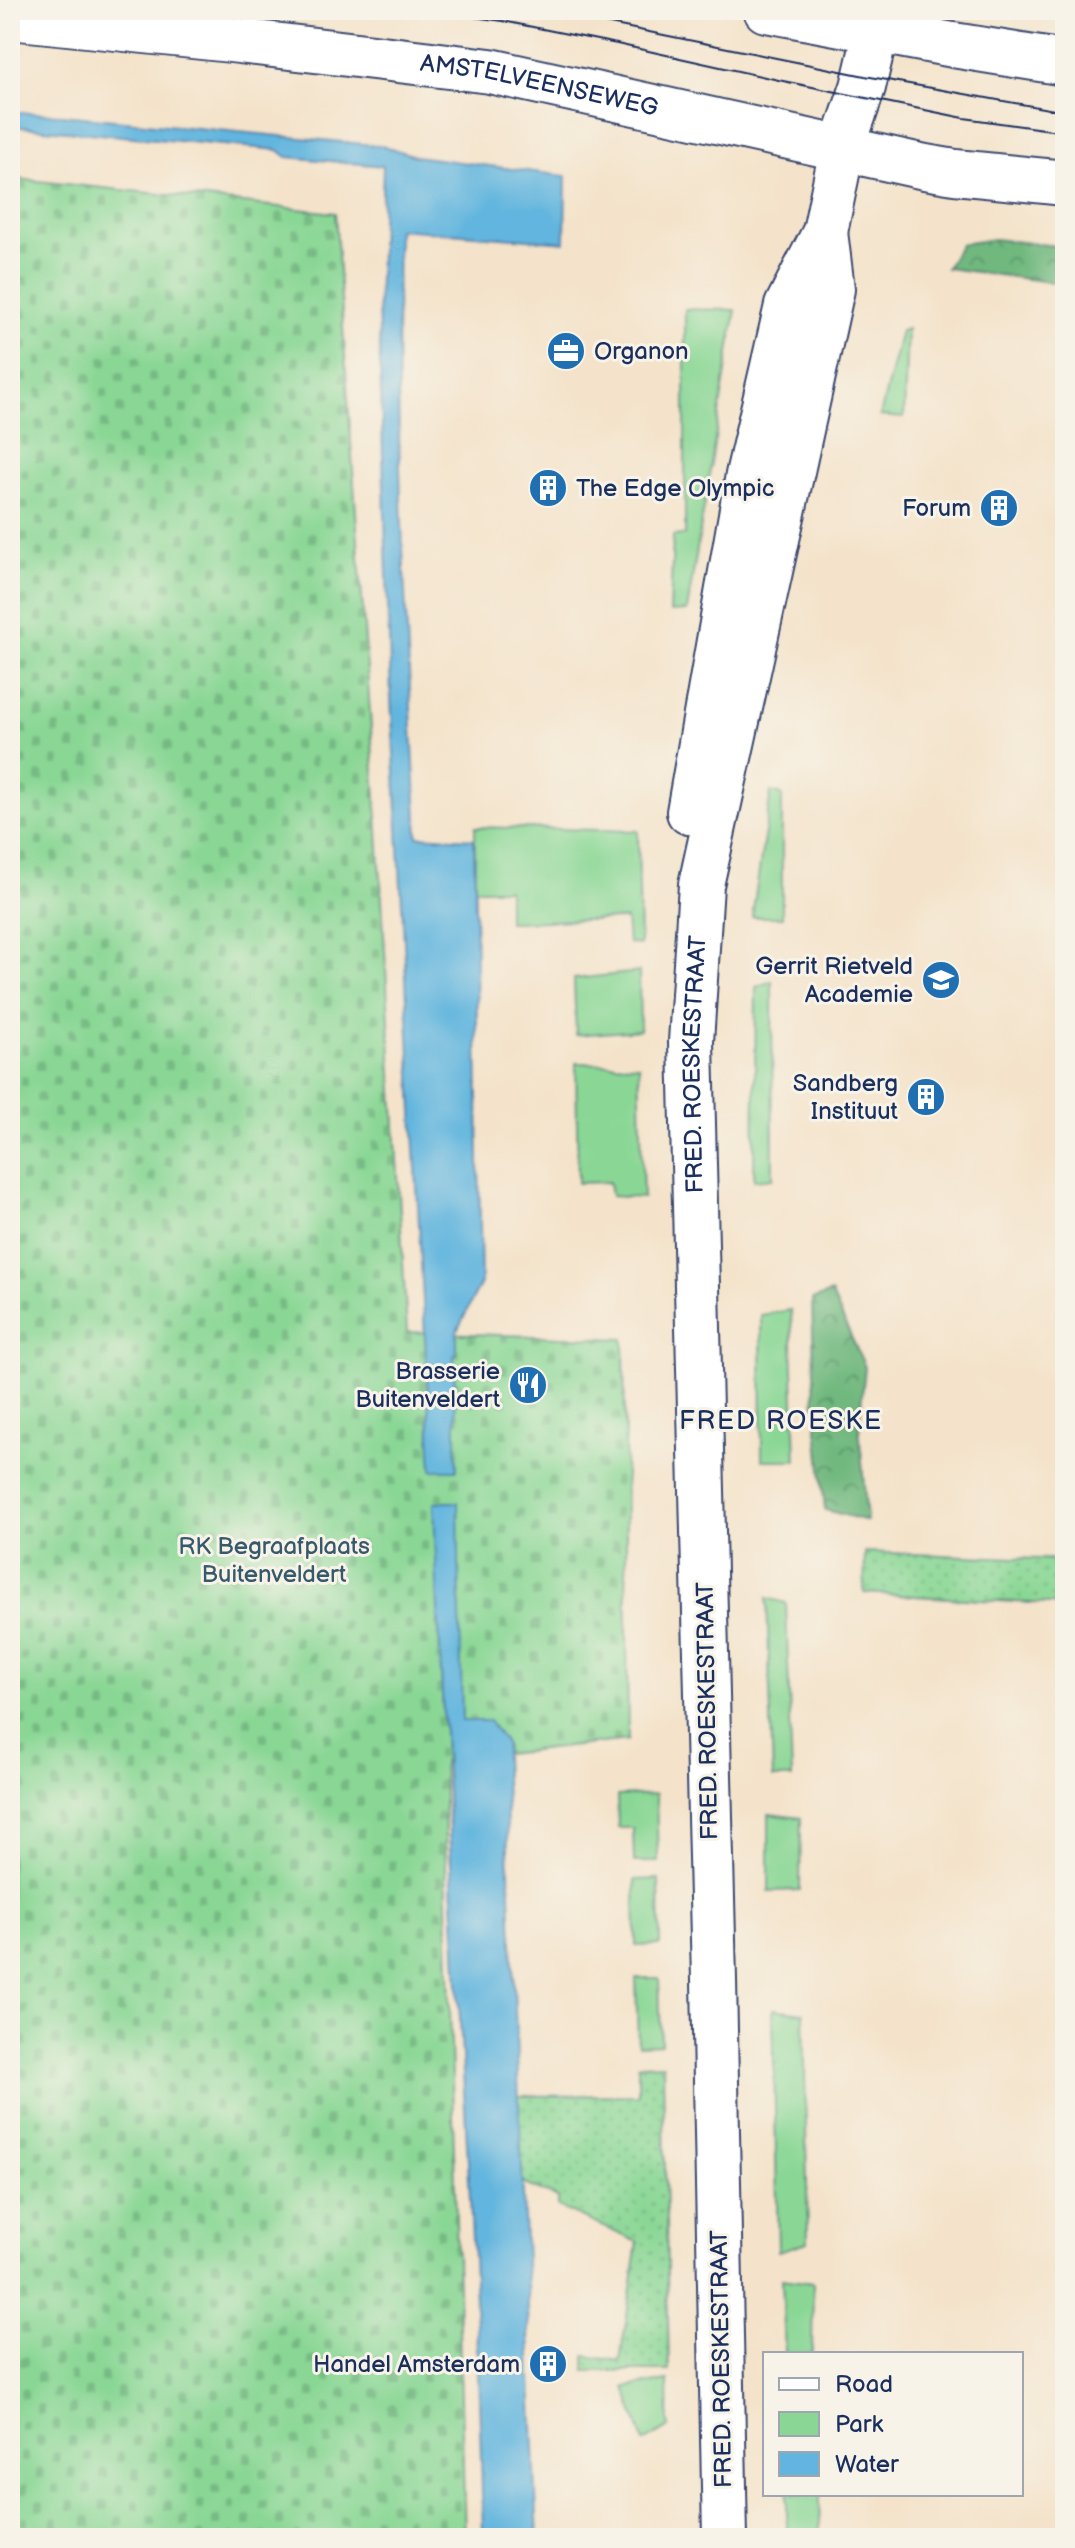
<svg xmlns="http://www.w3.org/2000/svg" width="1075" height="2548" font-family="'Balsamiq Sans',sans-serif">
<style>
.grass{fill:url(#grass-dots);stroke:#52837a;stroke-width:2}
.forest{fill:url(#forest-crowns);stroke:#45746e;stroke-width:2}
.cemetery{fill:url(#cemetery-stones);stroke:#52837a;stroke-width:2}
.green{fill:#8ad795;stroke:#52837a;stroke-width:2}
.water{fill:#62b5de;stroke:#3e729e;stroke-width:2}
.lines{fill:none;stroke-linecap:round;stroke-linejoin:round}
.street-casing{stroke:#3c4a6e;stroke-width:48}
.secondary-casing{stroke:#3c4a6e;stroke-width:48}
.street{stroke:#fff;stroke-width:44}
.secondary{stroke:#fff;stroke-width:44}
.tram{stroke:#1b2f5e;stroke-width:2}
.labels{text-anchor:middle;stroke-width:6;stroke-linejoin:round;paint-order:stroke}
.street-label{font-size:24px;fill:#1b2f5e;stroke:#f7f3e8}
.poi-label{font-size:24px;fill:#1b2f5e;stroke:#f7f3e8;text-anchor:end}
.park-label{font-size:24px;fill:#37596c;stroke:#f7f3e8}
.neighbourhood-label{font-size:26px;letter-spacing:2px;fill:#1b2f5e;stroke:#f7f3e8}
</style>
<defs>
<pattern id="grass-dots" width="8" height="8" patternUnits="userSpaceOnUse" patternTransform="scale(2)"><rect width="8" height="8" fill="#8ad795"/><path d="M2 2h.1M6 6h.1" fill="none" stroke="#76b983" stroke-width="1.8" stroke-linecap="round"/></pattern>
<pattern id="forest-crowns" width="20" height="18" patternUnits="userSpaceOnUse" patternTransform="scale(2)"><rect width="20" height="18" fill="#6fb87e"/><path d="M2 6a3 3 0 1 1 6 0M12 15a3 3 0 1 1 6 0" fill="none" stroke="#5a966a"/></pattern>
<pattern id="cemetery-stones" width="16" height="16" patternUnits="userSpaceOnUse" patternTransform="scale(2)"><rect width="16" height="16" fill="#8ad795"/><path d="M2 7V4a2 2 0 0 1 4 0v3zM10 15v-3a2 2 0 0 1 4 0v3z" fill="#76b983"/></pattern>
</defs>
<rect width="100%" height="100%" fill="#f7f3e8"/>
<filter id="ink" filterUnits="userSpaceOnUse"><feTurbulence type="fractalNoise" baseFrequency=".0125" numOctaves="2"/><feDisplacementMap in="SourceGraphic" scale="16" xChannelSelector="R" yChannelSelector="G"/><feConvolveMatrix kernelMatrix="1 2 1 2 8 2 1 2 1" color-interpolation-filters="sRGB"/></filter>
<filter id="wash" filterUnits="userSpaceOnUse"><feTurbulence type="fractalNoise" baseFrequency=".006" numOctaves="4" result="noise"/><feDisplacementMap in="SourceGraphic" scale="32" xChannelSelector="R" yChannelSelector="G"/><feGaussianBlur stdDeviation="1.8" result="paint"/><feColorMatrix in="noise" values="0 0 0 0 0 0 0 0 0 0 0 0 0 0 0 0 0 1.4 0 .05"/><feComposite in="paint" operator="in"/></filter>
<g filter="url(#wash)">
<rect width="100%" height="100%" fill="#f4e3ca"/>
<g class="grass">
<polygon points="865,1552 1065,1560 1065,1605 864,1593"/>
<polygon points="663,2064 669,2371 585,2371 585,2356 620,2361 638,2242 558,2207 558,2198 522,2183 518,2096 638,2095 638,2065"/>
</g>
<g class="forest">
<polygon points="994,239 1065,247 1065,284 946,268 961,244"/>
<polygon points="831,1293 865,1367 859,1425 867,1521 825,1510 815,1408 812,1300"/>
</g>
<polygon class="cemetery" points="10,178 335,213 377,813 407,1332 624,1339 628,1740 443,1761 465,2538 10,2538"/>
<g class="green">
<polygon points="685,309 736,310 687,611 670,612 673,536 685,535"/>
<polygon points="907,329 904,418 880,416 901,331"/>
<polygon points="771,792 782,795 782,917 752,917"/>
<polygon points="475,827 638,831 640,945 628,943 626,919 508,922 508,889 475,889"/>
<polygon points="639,972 640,1030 576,1035 574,979"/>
<polygon points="772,981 773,1178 754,1180 756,987"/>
<polygon points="576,1063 639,1065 643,1198 611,1196 609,1182 578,1183"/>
<polygon points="791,1310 796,1460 762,1460 761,1315"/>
<polygon points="767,1598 786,1603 792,1778 773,1778"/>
<polygon points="656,1794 658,1862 634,1862 633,1828 618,1828 617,1796"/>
<polygon points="769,1814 801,1818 800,1890 769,1891"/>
<polygon points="659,1879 660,1945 636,1946 635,1880"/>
<polygon points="636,1978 659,1978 661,2044 638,2045"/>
<polygon points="773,2009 804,2013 808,2242 778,2251"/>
<polygon points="782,2279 813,2283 812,2354 785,2354"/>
<polygon points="668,2381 669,2427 644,2442 625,2387"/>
<rect x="787" y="2494" width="33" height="44"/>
</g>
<g class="water">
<path d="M10,112L52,114L384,146L415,156L566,176L565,242L398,229C394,431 407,634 418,836L474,839L481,1283L457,1331V1354L454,1355L457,1470H432L391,698L378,305L383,166L287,157L278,150L10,126Z"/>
<path d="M434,1502H458L462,1721H489L506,1745L504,1756L538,2538H483C476,2192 445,1848 434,1502Z"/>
</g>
</g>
<g filter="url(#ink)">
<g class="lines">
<g class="street-casing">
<g id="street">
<polyline points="689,812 748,475 787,306 825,232 842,149 863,87 881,10"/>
<path id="s1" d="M725,2538L714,1980L691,1042L701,885L832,289L825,232"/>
</g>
</g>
<g class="secondary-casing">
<g id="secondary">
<polyline points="766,10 953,45 1065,63"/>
<path id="s2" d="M10,17L231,40L490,71L925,167L955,172L1065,183"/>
</g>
</g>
<use href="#street" class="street"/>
<use href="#secondary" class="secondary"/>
<g class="tram">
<polyline points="421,10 503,21 617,44 783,81 964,118 1065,132"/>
<polyline points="541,10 865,76 1065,112"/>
</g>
</g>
</g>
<defs>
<g id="office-disc" transform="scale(2)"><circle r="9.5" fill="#1f6fb2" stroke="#f7f3e8"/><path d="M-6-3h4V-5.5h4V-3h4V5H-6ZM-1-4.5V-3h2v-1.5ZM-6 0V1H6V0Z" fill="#fff"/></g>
<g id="building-disc" transform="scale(2)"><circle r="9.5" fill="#1f6fb2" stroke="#f7f3e8"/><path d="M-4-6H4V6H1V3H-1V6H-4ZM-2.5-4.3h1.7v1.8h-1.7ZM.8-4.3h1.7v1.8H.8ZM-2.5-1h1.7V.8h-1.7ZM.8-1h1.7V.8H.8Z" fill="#fff"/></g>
<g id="university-disc" transform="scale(2)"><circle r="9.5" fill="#1f6fb2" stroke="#f7f3e8"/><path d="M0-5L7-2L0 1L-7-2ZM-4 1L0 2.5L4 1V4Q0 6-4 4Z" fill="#fff"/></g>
<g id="restaurant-disc" transform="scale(2)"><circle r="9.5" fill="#1f6fb2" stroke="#f7f3e8"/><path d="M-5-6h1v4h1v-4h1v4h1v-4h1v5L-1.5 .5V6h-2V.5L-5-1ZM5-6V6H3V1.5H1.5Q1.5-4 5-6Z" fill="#fff"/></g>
</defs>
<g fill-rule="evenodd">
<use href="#office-disc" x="566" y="351"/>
<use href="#building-disc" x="548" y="488"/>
<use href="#building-disc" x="999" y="508"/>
<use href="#university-disc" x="941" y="980"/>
<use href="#building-disc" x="926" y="1097"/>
<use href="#restaurant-disc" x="528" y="1385"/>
<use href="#building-disc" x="548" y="2364"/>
</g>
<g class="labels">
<g class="street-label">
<text dy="8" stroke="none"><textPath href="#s2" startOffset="534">AMSTELVEENSEWEG</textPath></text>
<text dy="8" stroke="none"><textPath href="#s1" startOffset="1474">FRED. ROESKESTRAAT</textPath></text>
<text transform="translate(707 1711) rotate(-91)" y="8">FRED. ROESKESTRAAT</text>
<text transform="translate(721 2359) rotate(-91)" y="8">FRED. ROESKESTRAAT</text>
</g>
<g class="poi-label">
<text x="594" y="359" text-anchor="start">Organon</text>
<text x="576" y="496" text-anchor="start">The Edge Olympic</text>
<text x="971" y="516">Forum</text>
<text x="913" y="974">Gerrit Rietveld<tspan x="913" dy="28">Academie</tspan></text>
<text x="898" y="1091">Sandberg<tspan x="898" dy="28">Instituut</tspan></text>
<text x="500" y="1379">Brasserie<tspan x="500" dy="28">Buitenveldert</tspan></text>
<text x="520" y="2372">Handel Amsterdam</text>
</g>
<g class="park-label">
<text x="274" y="1554">RK Begraafplaats<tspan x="274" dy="28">Buitenveldert</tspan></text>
</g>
<g class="neighbourhood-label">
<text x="781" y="1429">FRED ROESKE</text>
</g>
</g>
<rect width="1075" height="2548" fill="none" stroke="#f7f3e8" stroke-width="40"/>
<rect x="763" y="2352" width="260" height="144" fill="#f7f3e8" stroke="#9fa5b1" stroke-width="2"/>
<rect x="779" y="2378" width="40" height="12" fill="#ffffff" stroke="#9fa5b1" stroke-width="2"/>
<text x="835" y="2392" font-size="24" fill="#1b2f5e">Road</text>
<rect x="779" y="2412" width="40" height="24" fill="#8ad795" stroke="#9fa5b1" stroke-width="2"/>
<text x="835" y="2432" font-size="24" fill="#1b2f5e">Park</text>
<rect x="779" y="2452" width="40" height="24" fill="#62b5de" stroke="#9fa5b1" stroke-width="2"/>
<text x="835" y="2472" font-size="24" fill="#1b2f5e">Water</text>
</svg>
